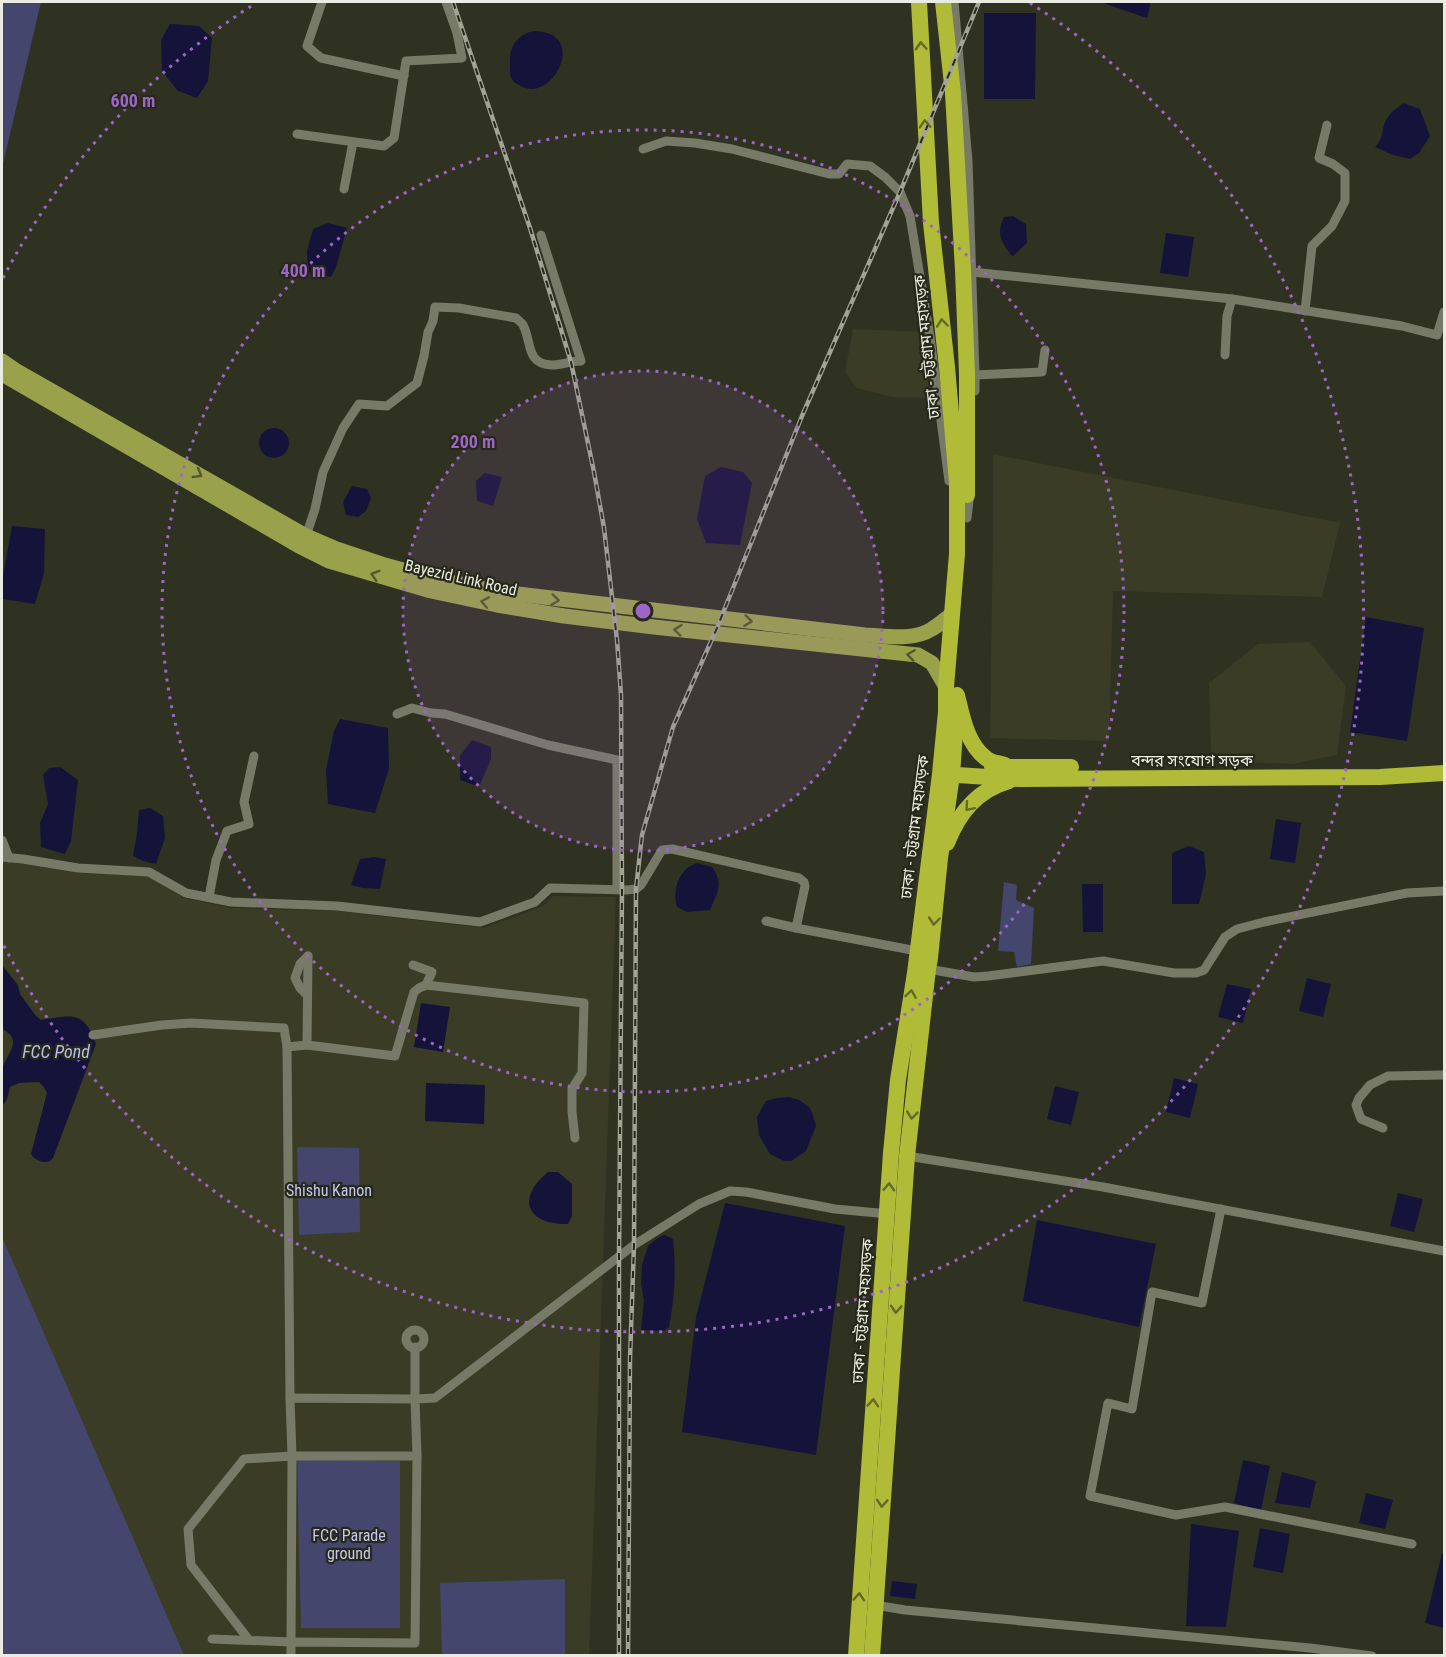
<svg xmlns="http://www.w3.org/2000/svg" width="1446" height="1657" font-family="'Roboto Condensed','Noto Sans Bengali',sans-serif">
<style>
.built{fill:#3a3c25}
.green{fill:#44466e}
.water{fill:#151339}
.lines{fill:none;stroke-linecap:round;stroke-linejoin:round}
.street{stroke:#777a67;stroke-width:9}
.primary{stroke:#99a14b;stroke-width:15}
.highway{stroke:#b0bb38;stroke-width:16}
.rail-casing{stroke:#a1a395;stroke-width:4.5}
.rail{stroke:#262818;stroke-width:2;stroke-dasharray:7;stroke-linecap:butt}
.oneway{stroke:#646a26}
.oneway2{stroke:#54582c}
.ring{fill:none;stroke:#9c66c9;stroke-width:3;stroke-dasharray:3 6}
.labels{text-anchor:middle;stroke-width:4.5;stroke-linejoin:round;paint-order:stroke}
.street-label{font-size:16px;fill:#eaece1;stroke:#262818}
.park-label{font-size:16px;fill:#c3c7f3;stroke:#262818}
.water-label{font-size:18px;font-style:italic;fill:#b7bbf5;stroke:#262818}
.centre{fill:#9c66c9;stroke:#262818;stroke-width:3}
.ring-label{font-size:18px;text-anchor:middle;font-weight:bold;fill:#9c66c9;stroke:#262818;stroke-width:4.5;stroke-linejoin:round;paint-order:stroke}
</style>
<rect width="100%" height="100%" fill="#303221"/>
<g class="built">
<polygon points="853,329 927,332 931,398 892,397 857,388 845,372"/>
<polygon points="993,454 1340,523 1322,597 1113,591 1109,741 990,738 993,525"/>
<polygon points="1310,642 1346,686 1337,755 1292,764 1241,762 1211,755 1209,683 1258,644"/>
<polygon points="2,860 22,862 79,873 148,876 184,898 231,908 337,911 484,928 542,907 553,896 616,897 589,1655 2,1655"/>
</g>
<g class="green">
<polygon points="2,2 41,2 2,168"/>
<polygon points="1004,882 1017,885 1016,900 1034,908 1031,964 1017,967 1014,952 998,951"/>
<polygon points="297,1147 359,1148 360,1232 299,1235"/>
<polygon points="2,1237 184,1655 2,1655"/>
<polygon points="297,1460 400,1461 400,1628 301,1628"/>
<polygon points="565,1579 565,1655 442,1655 440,1583"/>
</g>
<g class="water">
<polygon points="1100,2 1151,2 1147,18"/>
<polygon points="984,13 1036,13 1035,99 984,99"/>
<polygon points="170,24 199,26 212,38 208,81 197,98 178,91 162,71 161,40"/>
<path d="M534,31C591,32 551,107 519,85C515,83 514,83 512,79C509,75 510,70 510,65C509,47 516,35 534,31Z"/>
<path d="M1403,103L1420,109L1430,136L1419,153L1410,159L1393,155L1375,147C1384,138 1381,130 1386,120C1390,113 1397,108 1403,103Z"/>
<path d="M1013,216L1026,224L1027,243L1013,256L1011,255C1001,240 996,235 1004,217Z"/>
<polygon points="328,223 347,228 336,267 331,277 308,272 307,251 313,229"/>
<polygon points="1166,233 1194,237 1188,277 1160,273"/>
<circle cx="274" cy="443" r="15"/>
<polygon points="721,467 743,472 752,483 740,545 706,543 697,519 705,476"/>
<polygon points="485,473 502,477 493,506 477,501 476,481"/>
<polygon points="352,486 367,489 371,498 366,511 358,517 346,515 343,502"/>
<polygon points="12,526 45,529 44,573 35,604 2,599 2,582"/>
<polygon points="1366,617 1424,628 1407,741 1350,732"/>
<polygon points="340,719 388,728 389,769 375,813 328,804 326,770 334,731"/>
<polygon points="472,740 491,747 491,759 480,785 474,785 460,780 460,756"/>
<polygon points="60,767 78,780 71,841 65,854 41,847 40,823 48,804 43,775 49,768"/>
<polygon points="150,808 163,816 165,838 156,864 143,861 133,856 137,833 139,810"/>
<polygon points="1276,819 1301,823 1295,863 1270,859"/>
<polygon points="1189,846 1204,852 1206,874 1199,904 1172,904 1172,853"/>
<polygon points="374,857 386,859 380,889 363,888 351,885 360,859"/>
<path d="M697,863L712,867C724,884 718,892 710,910L687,912L677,907C672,890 679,868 697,863Z"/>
<polygon points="1082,884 1103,884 1103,932 1083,932"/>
<path d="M2,965L18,985L20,994L36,1016L41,1020C70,1016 84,1009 96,1044L53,1158C48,1166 35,1161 31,1154L47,1093L44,1087L39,1082L19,1083L10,1087C8,1094 8,1102 2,1105C2,1094 0,1082 2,1071C4,1055 26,1041 2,1029Z"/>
<polygon points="1307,978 1331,984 1323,1017 1299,1011"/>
<polygon points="1227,984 1251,989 1243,1023 1218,1017"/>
<polygon points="421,1003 450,1007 443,1052 414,1047"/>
<polygon points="1174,1078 1198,1084 1190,1118 1166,1112"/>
<polygon points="426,1083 485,1085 484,1124 425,1121"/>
<polygon points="1055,1086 1079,1092 1071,1125 1047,1119"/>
<polygon points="789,1097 799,1100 809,1107 812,1112 816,1126 806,1151 791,1161 784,1161 770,1154 759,1135 757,1117 766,1101 777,1098"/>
<path d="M548,1172H558L572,1184V1216L568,1224C526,1225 516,1198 548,1172Z"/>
<polygon points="1398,1193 1423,1199 1414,1232 1390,1226"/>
<polygon points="725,1203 845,1226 816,1455 682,1432 696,1317"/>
<polygon points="1037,1220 1156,1244 1139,1327 1023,1301"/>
<path d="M664,1235L673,1239C676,1270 675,1296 669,1327L663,1331L641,1330L644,1301L641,1283L642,1265L648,1246L658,1238Z"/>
<polygon points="1243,1460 1270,1466 1261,1510 1234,1503"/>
<polygon points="1282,1472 1316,1481 1310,1508 1275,1503"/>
<polygon points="1366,1493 1393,1500 1385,1529 1359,1523"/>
<polygon points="1191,1524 1239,1531 1226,1627 1186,1626"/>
<polygon points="1260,1528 1290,1534 1283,1573 1253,1567"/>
<polygon points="1442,1553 1444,1554 1444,1628 1425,1623"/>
<polygon points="892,1581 917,1584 915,1599 890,1596"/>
</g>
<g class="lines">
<g class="street">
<polyline points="322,2 307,46 321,58 404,76"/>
<polyline points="954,2 968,161 975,375 975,391"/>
<polyline points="297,134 384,146 394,138 406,61 462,58 457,33 446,2"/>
<polyline points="643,149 666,141 695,143 732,149 829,174 839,174 847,164 870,166 885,177 900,192 910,216 930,337 949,481 957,482"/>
<polyline points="344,189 353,142"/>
<polyline points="972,272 1232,299 1402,326 1437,335 1444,312"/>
<polyline points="1305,311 1312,246 1332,226 1345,201 1345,173 1333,164 1319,158 1327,125"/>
<polyline points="1225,355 1227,316 1232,299"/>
<polyline points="975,375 1042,372 1045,350"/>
<polyline points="967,518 970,492"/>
<path d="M306,536L315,509L323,472L343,428L359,404L387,406L417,383L424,356L428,332L433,321L435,307L459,308L516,318C518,320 522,323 523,325C532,341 525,364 552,365C561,365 571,361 581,361L541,235"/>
<polyline points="397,714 412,708 431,713 445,714 548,745 617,760 617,889"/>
<polyline points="2,840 9,858"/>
<polyline points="2,857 23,859 78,868 149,872 186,893 231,902 337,906 480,922 535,902 550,888 627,890 636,889 641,885 662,850 672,849 799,878 804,882 805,886 796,928"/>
<polyline points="209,897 216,860 227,831 249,824 244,802 254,756"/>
<polyline points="766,921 796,928 917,951"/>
<polyline points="413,965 432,972 426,985"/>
<polyline points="928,969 974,977 988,976 1103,961 1174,973 1196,973 1204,970 1225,937 1237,929 1264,922 1407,893 1444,891"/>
<polyline points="307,995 300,988 295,978 300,964 308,956"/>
<polyline points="93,1035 162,1025 191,1023 284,1028 287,1047"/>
<polyline points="307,1045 308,956"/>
<polyline points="1383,1128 1361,1119 1356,1105 1359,1098 1370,1085 1388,1076 1444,1075"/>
<polyline points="907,1156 1103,1187 1444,1251"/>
<polyline points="1221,1209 1202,1303 1152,1292 1132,1409 1108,1403 1090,1496 1176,1515 1225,1507 1412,1544"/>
<circle cx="415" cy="1339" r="9"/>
<polyline points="415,1347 415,1399 290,1398 292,1456 417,1456"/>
<polyline points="290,1398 287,1047 307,1045 395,1056 414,992 419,988 426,985 584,1003 582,1073 572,1089 572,1112 575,1138"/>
<polyline points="875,1605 905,1610 1310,1648 1372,1656"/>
<polyline points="212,1639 291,1642 292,1456 244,1459 188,1529 191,1565 249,1640"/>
<polyline points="291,1656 291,1642 415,1643 417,1456 415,1399 435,1398 634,1245 699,1204 730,1191 746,1192 835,1209 889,1214"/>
</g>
<g class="primary">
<path d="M2,361L15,370L306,536L334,548L385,565L435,579L501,592L865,635C887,636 913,641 932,629C939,625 945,619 952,614"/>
<polyline points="2,374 299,546 329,561 431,591 497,605 564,616 654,627 918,655 932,663 946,687"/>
</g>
<g class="highway">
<polyline points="943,2 953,93 963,270 967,374 967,495"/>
<path d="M957,695C962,716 967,745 987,759C992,763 999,763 1005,765"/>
<polyline points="992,767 1071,767"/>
<polyline points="942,774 1019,779 1380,777 1444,773"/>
<path d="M947,843C959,813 977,790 1009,781"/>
<polyline points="856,1656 891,1153 898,1080 915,973 940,774 946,712 946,687 957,554 957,482 947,367 931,223 919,2"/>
<polyline points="872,1656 907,1156 928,969 930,958 940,858 952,775 956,718"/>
</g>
<g class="rail-casing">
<g id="rail">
<polyline points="453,2 530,228 571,362 594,472 604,528 617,640 621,695 622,889 619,1257 619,1656"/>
<polyline points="628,1656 630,1359 634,1245 636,889 642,835 673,727 717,628 802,416 900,192 979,2"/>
</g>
</g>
<use href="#rail" class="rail"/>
</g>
<defs><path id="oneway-chevron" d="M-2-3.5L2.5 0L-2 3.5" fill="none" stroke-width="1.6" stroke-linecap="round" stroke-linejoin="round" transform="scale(1.5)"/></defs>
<g class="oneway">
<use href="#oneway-chevron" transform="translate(921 46) rotate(-93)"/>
<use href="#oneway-chevron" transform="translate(925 124) rotate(-93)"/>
<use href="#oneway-chevron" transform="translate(942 323) rotate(-96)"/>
<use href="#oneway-chevron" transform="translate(969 807) rotate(131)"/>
<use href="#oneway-chevron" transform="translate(934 921) rotate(96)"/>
<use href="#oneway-chevron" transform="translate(911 994) rotate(-81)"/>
<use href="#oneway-chevron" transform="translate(912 1115) rotate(96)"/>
<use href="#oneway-chevron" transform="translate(889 1187) rotate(-87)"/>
<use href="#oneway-chevron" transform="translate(896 1309) rotate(94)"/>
<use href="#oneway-chevron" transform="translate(873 1403) rotate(-86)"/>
<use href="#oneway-chevron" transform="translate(882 1503) rotate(94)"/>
<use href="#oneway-chevron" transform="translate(859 1597) rotate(-86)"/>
</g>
<g class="oneway2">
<use href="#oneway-chevron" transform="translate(198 474) rotate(30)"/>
<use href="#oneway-chevron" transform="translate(375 575) rotate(-163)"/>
<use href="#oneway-chevron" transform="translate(555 600) rotate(7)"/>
<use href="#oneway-chevron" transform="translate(485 602) rotate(-169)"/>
<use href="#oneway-chevron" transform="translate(748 621) rotate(7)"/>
<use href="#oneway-chevron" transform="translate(678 630) rotate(-174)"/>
<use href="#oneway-chevron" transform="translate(911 655) rotate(-172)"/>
</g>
<circle cx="643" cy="611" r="240" fill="#9c66c9" fill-opacity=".12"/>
<g class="ring">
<circle cx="643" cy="611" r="240"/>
<circle cx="643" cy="611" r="481"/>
<path d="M3 278A721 721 0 0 1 256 3M1030 3A721 721 0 1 1 3 944"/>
</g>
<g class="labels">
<g class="street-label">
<text transform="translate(926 347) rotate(-96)" y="6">ঢাকা - চট্টগ্রাম মহাসড়ক</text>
<text transform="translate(461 577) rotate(13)" y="6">Bayezid Link Road</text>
<text x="1192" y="766">বন্দর সংযোগ সড়ক</text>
<text transform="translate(914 827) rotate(-83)" y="6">ঢাকা - চট্টগ্রাম মহাসড়ক</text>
<text transform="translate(862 1311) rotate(-86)" y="6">ঢাকা - চট্টগ্রাম মহাসড়ক</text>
</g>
<g class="park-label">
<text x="329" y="1196">Shishu Kanon</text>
<text x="349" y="1541">FCC Parade<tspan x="349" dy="18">ground</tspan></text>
</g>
<g class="water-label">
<text x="56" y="1058">FCC Pond</text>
</g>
</g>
<circle cx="643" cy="611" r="9" class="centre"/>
<g class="ring-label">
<text x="133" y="107">600 m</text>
<text x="303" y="277">400 m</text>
<text x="473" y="448">200 m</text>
</g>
<rect width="1446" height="1657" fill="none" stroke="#eaece1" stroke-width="6"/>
</svg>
